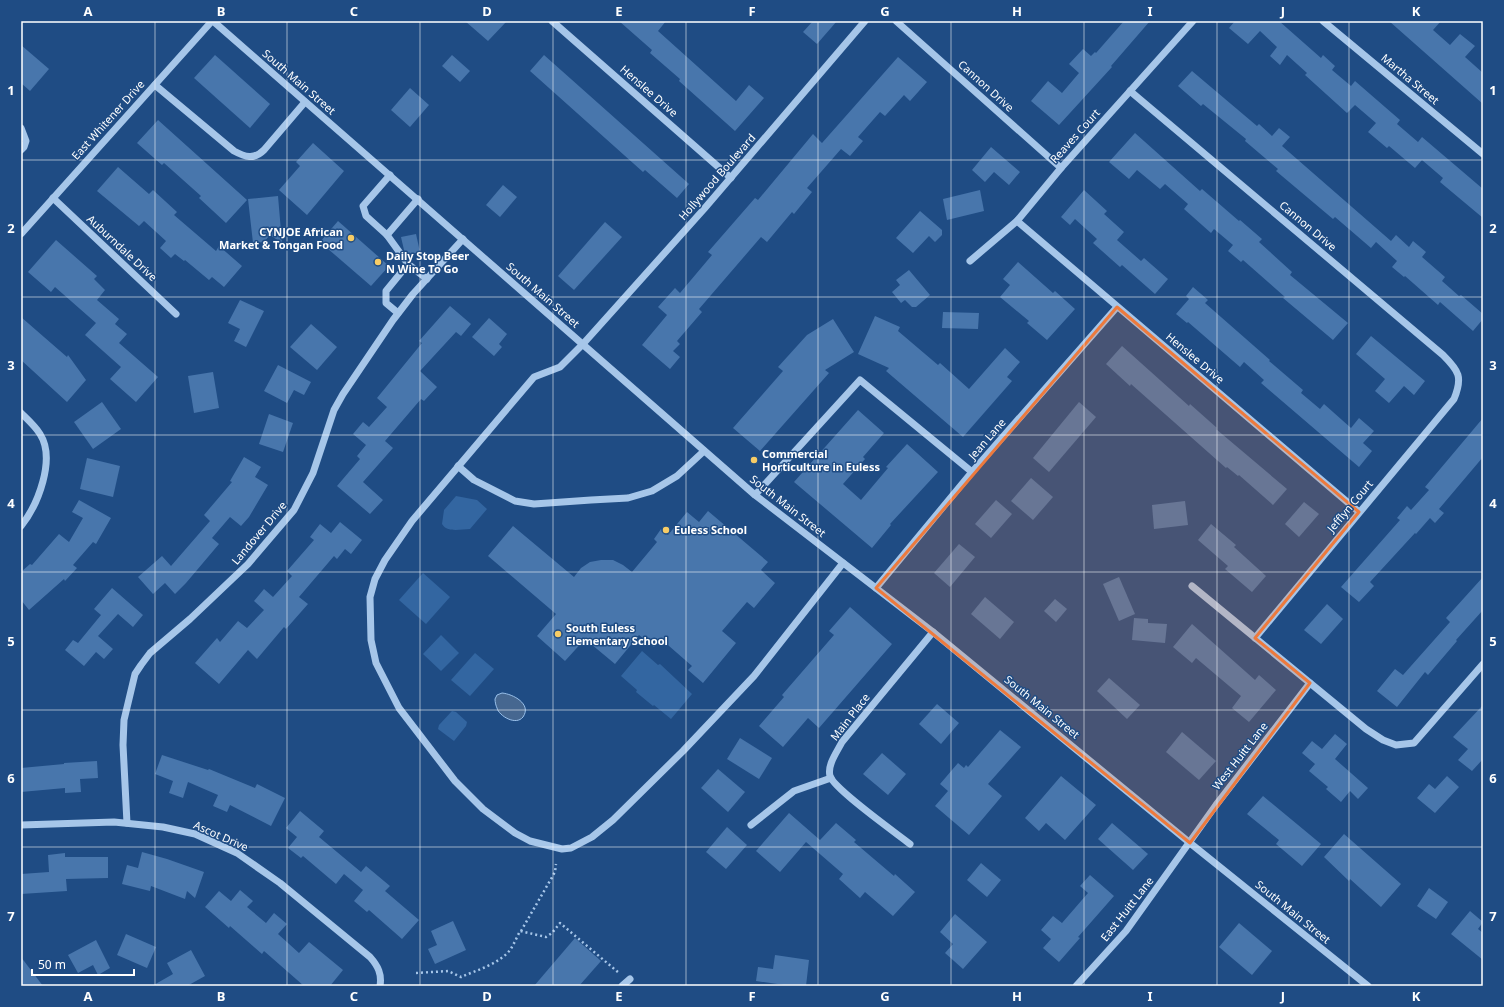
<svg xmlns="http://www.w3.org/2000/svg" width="1504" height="1007" font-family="'Noto Sans',sans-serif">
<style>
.green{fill:#3366a1}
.water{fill:#466790;stroke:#9ac1eb}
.building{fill:#4876ac}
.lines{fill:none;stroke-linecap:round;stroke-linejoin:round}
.path{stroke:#a6c6e9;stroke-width:2.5;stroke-dasharray:2 3;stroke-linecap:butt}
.minor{stroke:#a6c6e9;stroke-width:7}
.marked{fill:#ed7a3d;fill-opacity:0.2;stroke:#ed7a3d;stroke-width:3;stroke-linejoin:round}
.grid{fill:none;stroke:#fff;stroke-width:1;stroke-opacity:0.55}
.poi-dot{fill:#f7cc66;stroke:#1f4c84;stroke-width:1.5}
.labels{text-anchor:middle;stroke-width:3;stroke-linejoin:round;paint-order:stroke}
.street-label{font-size:11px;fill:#fff;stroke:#1f4c84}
.poi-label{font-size:11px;font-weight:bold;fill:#fff;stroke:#1f4c84;text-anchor:start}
.neatline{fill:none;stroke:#fff;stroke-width:1.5}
.grid-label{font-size:13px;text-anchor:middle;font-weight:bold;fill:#fff}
</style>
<rect width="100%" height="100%" fill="#1f4c84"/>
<g class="green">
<path d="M456,496L477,500L487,509L470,529C461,529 447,533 442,524L444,510Z"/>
<polygon points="423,573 450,597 426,624 399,600"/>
<polygon points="441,635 459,653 441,671 423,654"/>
<polygon points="642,651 658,665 660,664 692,694 671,719 654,705 653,706 636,692 637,690 621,676"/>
<polygon points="475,653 494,669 470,696 451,680"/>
<polygon points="452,711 456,712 467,722 466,726 454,741 438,729 439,725"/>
</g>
<path class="water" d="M502,693C513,694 532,704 523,717C516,726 499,716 497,708C496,706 495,702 495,699L497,695Z"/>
<g class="building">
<polygon points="465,21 507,21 488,41"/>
<polygon points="619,21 666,21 658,31 736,101 749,85 764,98 735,131 679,81 680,79 650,53 652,50"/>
<polygon points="813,21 837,21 817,44 803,32"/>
<polygon points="1124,21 1150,21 1111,66 1112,67 1059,125 1031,101 1048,81 1062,93 1079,73 1069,64 1083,49 1091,56 1095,52 1096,53"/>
<polygon points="1235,21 1279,21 1321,58 1323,55 1335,66 1332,70 1351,86 1355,81 1400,120 1397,124 1418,142 1422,137 1483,189 1483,218 1440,182 1443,178 1422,160 1415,168 1389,146 1387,148 1368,132 1376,123 1355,105 1347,113 1305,75 1307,73 1287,55 1280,65 1270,56 1277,47 1260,31 1248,44 1229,28"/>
<polygon points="1389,21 1441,21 1433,30 1450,45 1460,34 1475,46 1465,57 1483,73 1483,104"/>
<polygon points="21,45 49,69 30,91 21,83"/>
<polygon points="215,55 270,104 250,128 194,78"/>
<polygon points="452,55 470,71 460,82 442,66"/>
<polygon points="544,55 689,184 677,198 645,170 643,172 530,71"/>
<polygon points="898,57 927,82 910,101 904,95 885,116 880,112 858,137 863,141 850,156 841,149 807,188 812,192 794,214 792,212 767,242 761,237 699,309 702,312 677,341 680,344 673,351 680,357 670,369 642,345 667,315 658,307 675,288 680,293 712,255 708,252 755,198 758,200 813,134 822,143"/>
<polygon points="1192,71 1257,126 1259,124 1272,136 1279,128 1290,137 1282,146 1391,241 1396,235 1409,247 1413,241 1426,252 1422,257 1445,277 1442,281 1459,296 1461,295 1483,314 1483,319 1473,331 1440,302 1438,305 1405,276 1404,277 1392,267 1397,261 1376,242 1371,248 1335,217 1333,219 1276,171 1278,169 1245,141 1246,139 1203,104 1201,106 1178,86"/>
<polygon points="410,88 429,105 410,127 391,110"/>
<polygon points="158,120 247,200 226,223 199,198 201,196 164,163 162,165 137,143"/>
<polygon points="1135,133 1200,191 1202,189 1239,221 1240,220 1262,239 1259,242 1292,272 1290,275 1348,323 1333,340 1283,298 1285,297 1243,260 1241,262 1228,251 1233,245 1214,229 1211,233 1184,209 1188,204 1165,184 1160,189 1137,170 1129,179 1109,162"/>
<polygon points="313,143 344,171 307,215 279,190 300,166 296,162"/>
<polygon points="991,147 1020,172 1009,185 994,172 985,182 972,170"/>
<polygon points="118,167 149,194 153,190 177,212 174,215 216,251 219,246 242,266 224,287 212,277 209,280 185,260 184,261 175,254 171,258 160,248 166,241 144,221 139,226 97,191"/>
<polygon points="503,185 517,197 500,217 486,205"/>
<polygon points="980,190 984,211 947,220 943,199"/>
<polygon points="1084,190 1107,211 1104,214 1124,232 1117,240 1141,261 1144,258 1168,279 1155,294 1122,265 1120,267 1093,243 1097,239 1075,219 1070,225 1061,217"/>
<polygon points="278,196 282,243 270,235 264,242 253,243 248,199"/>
<polygon points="920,211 942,230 942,235 935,242 929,236 913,253 896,238"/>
<polygon points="338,221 389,266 371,286 320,242"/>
<polygon points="605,222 622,237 574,290 558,276"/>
<polygon points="416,234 420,252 407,255 404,250 401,237"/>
<polygon points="56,240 97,276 94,279 105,290 97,300 119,319 115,324 127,334 119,343 158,377 136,402 110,379 121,367 85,335 96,323 55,287 51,292 28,272"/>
<polygon points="1018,262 1053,293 1055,291 1075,309 1047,340 1027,323 1029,321 1000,297 1010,285 1003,279"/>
<polygon points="909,270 930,295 916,307 912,307 905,300 901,303 892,292 900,285 896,280"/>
<polygon points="1193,287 1208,300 1205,303 1270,360 1269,361 1303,390 1301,393 1320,409 1324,404 1351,428 1359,418 1374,431 1363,443 1372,451 1359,467 1261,383 1264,380 1244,362 1240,367 1188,322 1187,323 1176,314 1189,299 1186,296"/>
<polygon points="240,300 264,311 246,347 234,341 240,329 228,323"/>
<polygon points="450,306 471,324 461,336 456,332 420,371 437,387 424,401 421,399 385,441 393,448 363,482 383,500 370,514 337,486 360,459 357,456 366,445 353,434 363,422 369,427 387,407 377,398 422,343 419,341"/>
<polygon points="943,312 979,313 978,329 942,328"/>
<polygon points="875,316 900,327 898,331 938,365 940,363 969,389 1005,348 1020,362 1007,377 1012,381 963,437 886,371 889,368 858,354"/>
<polygon points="21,317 67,357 68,355 86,380 67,402 21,360"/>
<polygon points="489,318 507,334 499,344 502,347 494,356 472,337"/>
<polygon points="833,319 854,352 825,370 829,373 760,451 733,428 783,371 778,367 807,335"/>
<polygon points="311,324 337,347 317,370 290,347"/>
<polygon points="1371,336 1425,381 1414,395 1404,386 1389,403 1375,391 1385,379 1356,354"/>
<polygon points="1122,346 1189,406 1190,404 1217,428 1216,429 1287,489 1273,505 1239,475 1238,476 1227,467 1226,468 1131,384 1130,386 1106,364"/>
<polygon points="278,365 311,382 304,395 294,390 287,403 264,391"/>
<polygon points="213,372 219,408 194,413 188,376"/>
<polygon points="102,402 121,429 93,449 74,422"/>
<polygon points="1079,402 1096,417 1049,472 1033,458"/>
<polygon points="858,410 884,433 863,457 865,459 843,484 861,500 888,468 886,467 907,444 938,472 890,524 891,525 872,548 794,482"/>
<polygon points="269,414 293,423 283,452 259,444"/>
<polygon points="1483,418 1483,457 1439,509 1444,513 1435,523 1430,518 1416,534 1415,533 1370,582 1374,586 1359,602 1341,587 1400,520 1397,518 1407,506 1411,510 1429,490 1425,487"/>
<polygon points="244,457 261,467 255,477 268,485 249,517 241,526 230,517 212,538 219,544 186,583 175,594 165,583 153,594 138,577 162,556 171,566 210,521 204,515 232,482 230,481"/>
<polygon points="87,458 120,466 113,497 80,489"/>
<polygon points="1031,478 1053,497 1033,520 1011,501"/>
<polygon points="79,500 111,518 96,544 93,542 73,565 77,568 65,581 64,579 29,610 21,600 21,572 30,564 32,565 59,534 69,542 83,518 72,512"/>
<polygon points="996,500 1012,514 991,538 975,524"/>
<polygon points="1185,501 1188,525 1154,529 1152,505"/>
<polygon points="1304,502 1319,514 1299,537 1285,524"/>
<polygon points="708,511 768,562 761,570 775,583 754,608 747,602 722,631 736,643 703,683 688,670 692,666 661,639 654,647 639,635 615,664 585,639 565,661 537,636 556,614 488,556 513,526 574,577 581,568 590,562 601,560 613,560 623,565 632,572 657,542 654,539 661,529 668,535 687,512 699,522"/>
<polygon points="340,522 362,540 351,554 345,549 337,559 334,556 299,597 308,604 286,629 284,627 257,659 248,650 219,684 195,663 217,638 220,642 238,621 247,628 264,610 254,601 264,589 273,597 292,576 287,571 314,540 310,537 320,524 331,533"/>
<polygon points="1211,524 1236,545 1234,547 1266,576 1252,592 1225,569 1228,566 1198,540"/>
<polygon points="959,544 975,557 950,587 934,573"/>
<polygon points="1119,577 1135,614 1119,621 1103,584"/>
<polygon points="1483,577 1483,610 1456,640 1457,641 1428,675 1425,672 1397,707 1377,691 1395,669 1403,675 1450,622 1446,618"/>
<polygon points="112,588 143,615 133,627 118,614 98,636 113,649 104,659 96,652 84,666 65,650 73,640 78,643 101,615 94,609"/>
<polygon points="985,597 1014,622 1000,639 971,614"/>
<polygon points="1055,599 1067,609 1056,622 1044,611"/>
<polygon points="1327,604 1343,619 1321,644 1304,630"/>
<polygon points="850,607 892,644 819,728 808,718 783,747 759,726 784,697 782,695 834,635 829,631"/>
<polygon points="1134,618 1148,619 1148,623 1167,624 1165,643 1132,640"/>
<polygon points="1192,624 1255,680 1259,675 1276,690 1249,722 1232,708 1241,696 1196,658 1192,663 1173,647"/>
<polygon points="1109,678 1140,705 1127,719 1097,691"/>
<polygon points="937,704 959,723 941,744 919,724"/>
<polygon points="1483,705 1483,759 1472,771 1458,760 1468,749 1453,737"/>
<polygon points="1000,730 1021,747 988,784 1002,796 969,835 935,806 948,791 940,784 958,763 964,768 966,765 968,767"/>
<polygon points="1182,732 1216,761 1199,780 1166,752"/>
<polygon points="1335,734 1347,744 1335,759 1368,788 1358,799 1350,791 1341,802 1326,789 1328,787 1309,771 1315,764 1302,753 1312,741 1322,749"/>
<polygon points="740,738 772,758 759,779 727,759"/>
<polygon points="882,753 906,774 888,795 863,774"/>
<polygon points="162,755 208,770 209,769 255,788 257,784 285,798 271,826 230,805 227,812 213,806 218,795 188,782 183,798 169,793 173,781 155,774"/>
<polygon points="97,761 98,778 80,779 81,792 65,793 65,788 21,792 21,768 64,764 64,763"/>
<polygon points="718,769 745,792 728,812 701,788"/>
<polygon points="1061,776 1096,805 1065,840 1046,823 1039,831 1025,818"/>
<polygon points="1447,776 1459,787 1435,813 1417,798 1429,784 1435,789"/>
<polygon points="1263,796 1321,844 1302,866 1276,844 1279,840 1247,814"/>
<polygon points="300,811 324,831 319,837 361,872 366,866 390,886 385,891 419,920 402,939 369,910 367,912 354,901 363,890 344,874 336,884 303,856 301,858 288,848 297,837 286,828"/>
<polygon points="789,813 820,840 836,823 856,840 854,842 894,876 895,874 915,892 893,916 865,892 860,898 839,879 843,874 806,842 780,872 756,851"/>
<polygon points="1112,823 1148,854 1133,870 1098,839"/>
<polygon points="727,827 747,845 726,869 706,852"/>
<polygon points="1344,834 1401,884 1381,907 1350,879 1349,881 1324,857"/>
<polygon points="142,852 167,859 204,872 195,898 187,891 185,899 151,886 150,891 122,884 127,865 138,868"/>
<polygon points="65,853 65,857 108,857 108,878 66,879 67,891 21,894 21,874 49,872 48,855"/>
<polygon points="981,863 1001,880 987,897 967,880"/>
<polygon points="1090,875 1114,896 1078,937 1080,938 1059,962 1043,948 1051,939 1041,930 1053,916 1062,923 1088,893 1080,886"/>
<polygon points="1429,888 1448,902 1436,919 1417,906"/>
<polygon points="240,890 253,901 247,907 266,923 274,913 287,924 278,934 299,953 309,942 343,970 330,986 304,986 264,951 262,954 230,926 229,928 205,907 219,891 231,901"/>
<polygon points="1470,911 1483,922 1478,929 1483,933 1483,960 1451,934"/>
<polygon points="955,914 987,942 963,969 945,953 953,944 940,932"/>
<polygon points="453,921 466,950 435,964 428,949 437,945 431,931"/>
<polygon points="1239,923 1272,951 1252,975 1219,947"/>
<polygon points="126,934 156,947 147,968 117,955"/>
<polygon points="575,938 601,961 579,986 534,986"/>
<polygon points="96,940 110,968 98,975 93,965 78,973 68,955"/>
<polygon points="191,950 205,976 187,986 152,986 173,974 167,963"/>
<polygon points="775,955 809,960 806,986 791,986 756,981 758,967 773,969"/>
<polygon points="21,957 43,986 21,986"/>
</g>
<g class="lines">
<g class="path">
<polyline points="521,931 555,872 556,864"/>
<path d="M416,973L448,971L461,977C477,970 499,964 510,950C514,944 517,937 520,931L546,937L552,933L560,923L619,973"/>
</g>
<g class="minor">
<polyline points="213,21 755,495 933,632 1190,843 1368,986"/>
<polyline points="552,21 731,178"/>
<polyline points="896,21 1061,168"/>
<polyline points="1323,21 1483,154"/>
<path d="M155,85L234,151C245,157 254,160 264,150L305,102"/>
<path d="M1130,91L1443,355C1459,371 1463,377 1454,399L1255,638"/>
<polyline points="21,128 26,141 24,147 21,150"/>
<polyline points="390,175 363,206 366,216 387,235 408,264 427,279"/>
<polyline points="53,198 176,314"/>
<polyline points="1017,221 1359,512"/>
<polyline points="21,234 212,21"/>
<polyline points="387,235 418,199"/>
<polyline points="970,261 1017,221 1061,168 1193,21"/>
<polyline points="398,313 386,303 386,291 408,264"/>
<path d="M21,413C27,419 35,426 40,434C56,459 38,505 21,526"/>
<polyline points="458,466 474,480 515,501 534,504 591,500 628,498 652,491 677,476 704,451"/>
<polyline points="755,495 860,380 972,472"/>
<polyline points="843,563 754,676 683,751 613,820 592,837 571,848 562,849 530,841 515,833 483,809 455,781 399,708 376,663 371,640 370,597 375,579 385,560 412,521 534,377 560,367 583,344 704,209 865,21"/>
<polyline points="1192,586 1366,729 1383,740 1396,745 1414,743 1483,664"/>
<polyline points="876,588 972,472 1117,307"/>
<polyline points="127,823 123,745 124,720 135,674 141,665 150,653 190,619 248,564 294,510 313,473 334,410 343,394 393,320 413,294 463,239"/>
<path d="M21,825L114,822L163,827L195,834L237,853L280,883L370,957C378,966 382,974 380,986"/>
<polyline points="751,825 794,791 831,778"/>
<path d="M910,844C896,833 834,789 830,776C827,765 837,752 842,742L933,632"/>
<polyline points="622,986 630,979"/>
<polyline points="1076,986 1126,931 1216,805 1310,683"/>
</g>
</g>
<path class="marked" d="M1117,307L1359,512L1255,638L1310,683L1190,843L876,588Z"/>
<path class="grid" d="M155,21V986M287,21V986M420,21V986M553,21V986M686,21V986M818,21V986M951,21V986M1084,21V986M1217,21V986M1349,21V986M21,160H1483M21,297H1483M21,435H1483M21,572H1483M21,710H1483M21,847H1483"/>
<g class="poi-dot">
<circle cx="351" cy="238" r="4"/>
<circle cx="378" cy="262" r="4"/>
<circle cx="754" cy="460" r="4"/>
<circle cx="666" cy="530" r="4"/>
<circle cx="558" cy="634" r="4"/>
</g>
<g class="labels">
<g class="street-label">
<text transform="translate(1410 79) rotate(40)" y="4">Martha Street</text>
<text transform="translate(299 82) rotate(41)" y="4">South Main Street</text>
<text transform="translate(986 86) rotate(42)" y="4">Cannon Drive</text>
<text transform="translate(649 91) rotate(41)" y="4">Henslee Drive</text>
<text transform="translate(108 120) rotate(-48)" y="4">East Whitener Drive</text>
<text transform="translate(1075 136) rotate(-48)" y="4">Reaves Court</text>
<text transform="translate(717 177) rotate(-49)" y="4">Hollywood Boulevard</text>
<text transform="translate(1308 226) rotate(40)" y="4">Cannon Drive</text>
<text transform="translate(122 248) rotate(43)" y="4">Auburndale Drive</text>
<text transform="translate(543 295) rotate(41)" y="4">South Main Street</text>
<text transform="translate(1195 358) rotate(40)" y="4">Henslee Drive</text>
<text transform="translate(987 439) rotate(-49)" y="4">Jean Lane</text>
<text transform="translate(788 506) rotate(38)" y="4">South Main Street</text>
<text transform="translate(1350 506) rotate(-50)" y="4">Jefflyn Court</text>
<text transform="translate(259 533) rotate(-50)" y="4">Landover Drive</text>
<text transform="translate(1042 707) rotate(39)" y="4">South Main Street</text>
<text transform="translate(850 717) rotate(-52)" y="4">Main Place</text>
<text transform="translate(1240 756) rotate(-52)" y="4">West Huitt Lane</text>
<text transform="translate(221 836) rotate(24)" y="4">Ascot Drive</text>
<text transform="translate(1127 909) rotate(-52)" y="4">East Huitt Lane</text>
<text transform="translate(1293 912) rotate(39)" y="4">South Main Street</text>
</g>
<g class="poi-label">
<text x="343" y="236" text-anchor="end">CYNJOE African<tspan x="343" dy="13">Market &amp; Tongan Food</tspan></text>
<text x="386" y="260">Daily Stop Beer<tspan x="386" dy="13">N Wine To Go</tspan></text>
<text x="762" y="458">Commercial<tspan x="762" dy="13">Horticulture in Euless</tspan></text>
<text x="674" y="534">Euless School</text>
<text x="566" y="632">South Euless<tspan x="566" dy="13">Elementary School</tspan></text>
</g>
</g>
<rect width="1504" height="1007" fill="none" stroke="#1f4c84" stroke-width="44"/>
<path d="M32 969v6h102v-6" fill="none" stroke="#ffffff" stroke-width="2"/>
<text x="38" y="969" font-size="12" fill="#ffffff" stroke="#1f4c84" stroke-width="3" paint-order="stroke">50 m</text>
<rect x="22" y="22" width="1460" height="963" class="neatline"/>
<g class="grid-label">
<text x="88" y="16">A</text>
<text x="221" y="16">B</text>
<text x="354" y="16">C</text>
<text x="487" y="16">D</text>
<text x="619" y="16">E</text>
<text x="752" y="16">F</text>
<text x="885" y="16">G</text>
<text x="1017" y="16">H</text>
<text x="1150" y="16">I</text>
<text x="1283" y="16">J</text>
<text x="1416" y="16">K</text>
<text x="11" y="95">1</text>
<text x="1493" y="95">1</text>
<text x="11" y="233">2</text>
<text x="1493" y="233">2</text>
<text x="11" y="370">3</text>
<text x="1493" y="370">3</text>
<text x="11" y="508">4</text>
<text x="1493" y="508">4</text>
<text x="11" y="646">5</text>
<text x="1493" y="646">5</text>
<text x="11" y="783">6</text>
<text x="1493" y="783">6</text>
<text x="11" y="921">7</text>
<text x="1493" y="921">7</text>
<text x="88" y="1001">A</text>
<text x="221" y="1001">B</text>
<text x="354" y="1001">C</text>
<text x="487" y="1001">D</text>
<text x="619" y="1001">E</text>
<text x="752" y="1001">F</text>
<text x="885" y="1001">G</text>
<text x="1017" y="1001">H</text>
<text x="1150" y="1001">I</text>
<text x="1283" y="1001">J</text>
<text x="1416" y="1001">K</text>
</g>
</svg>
